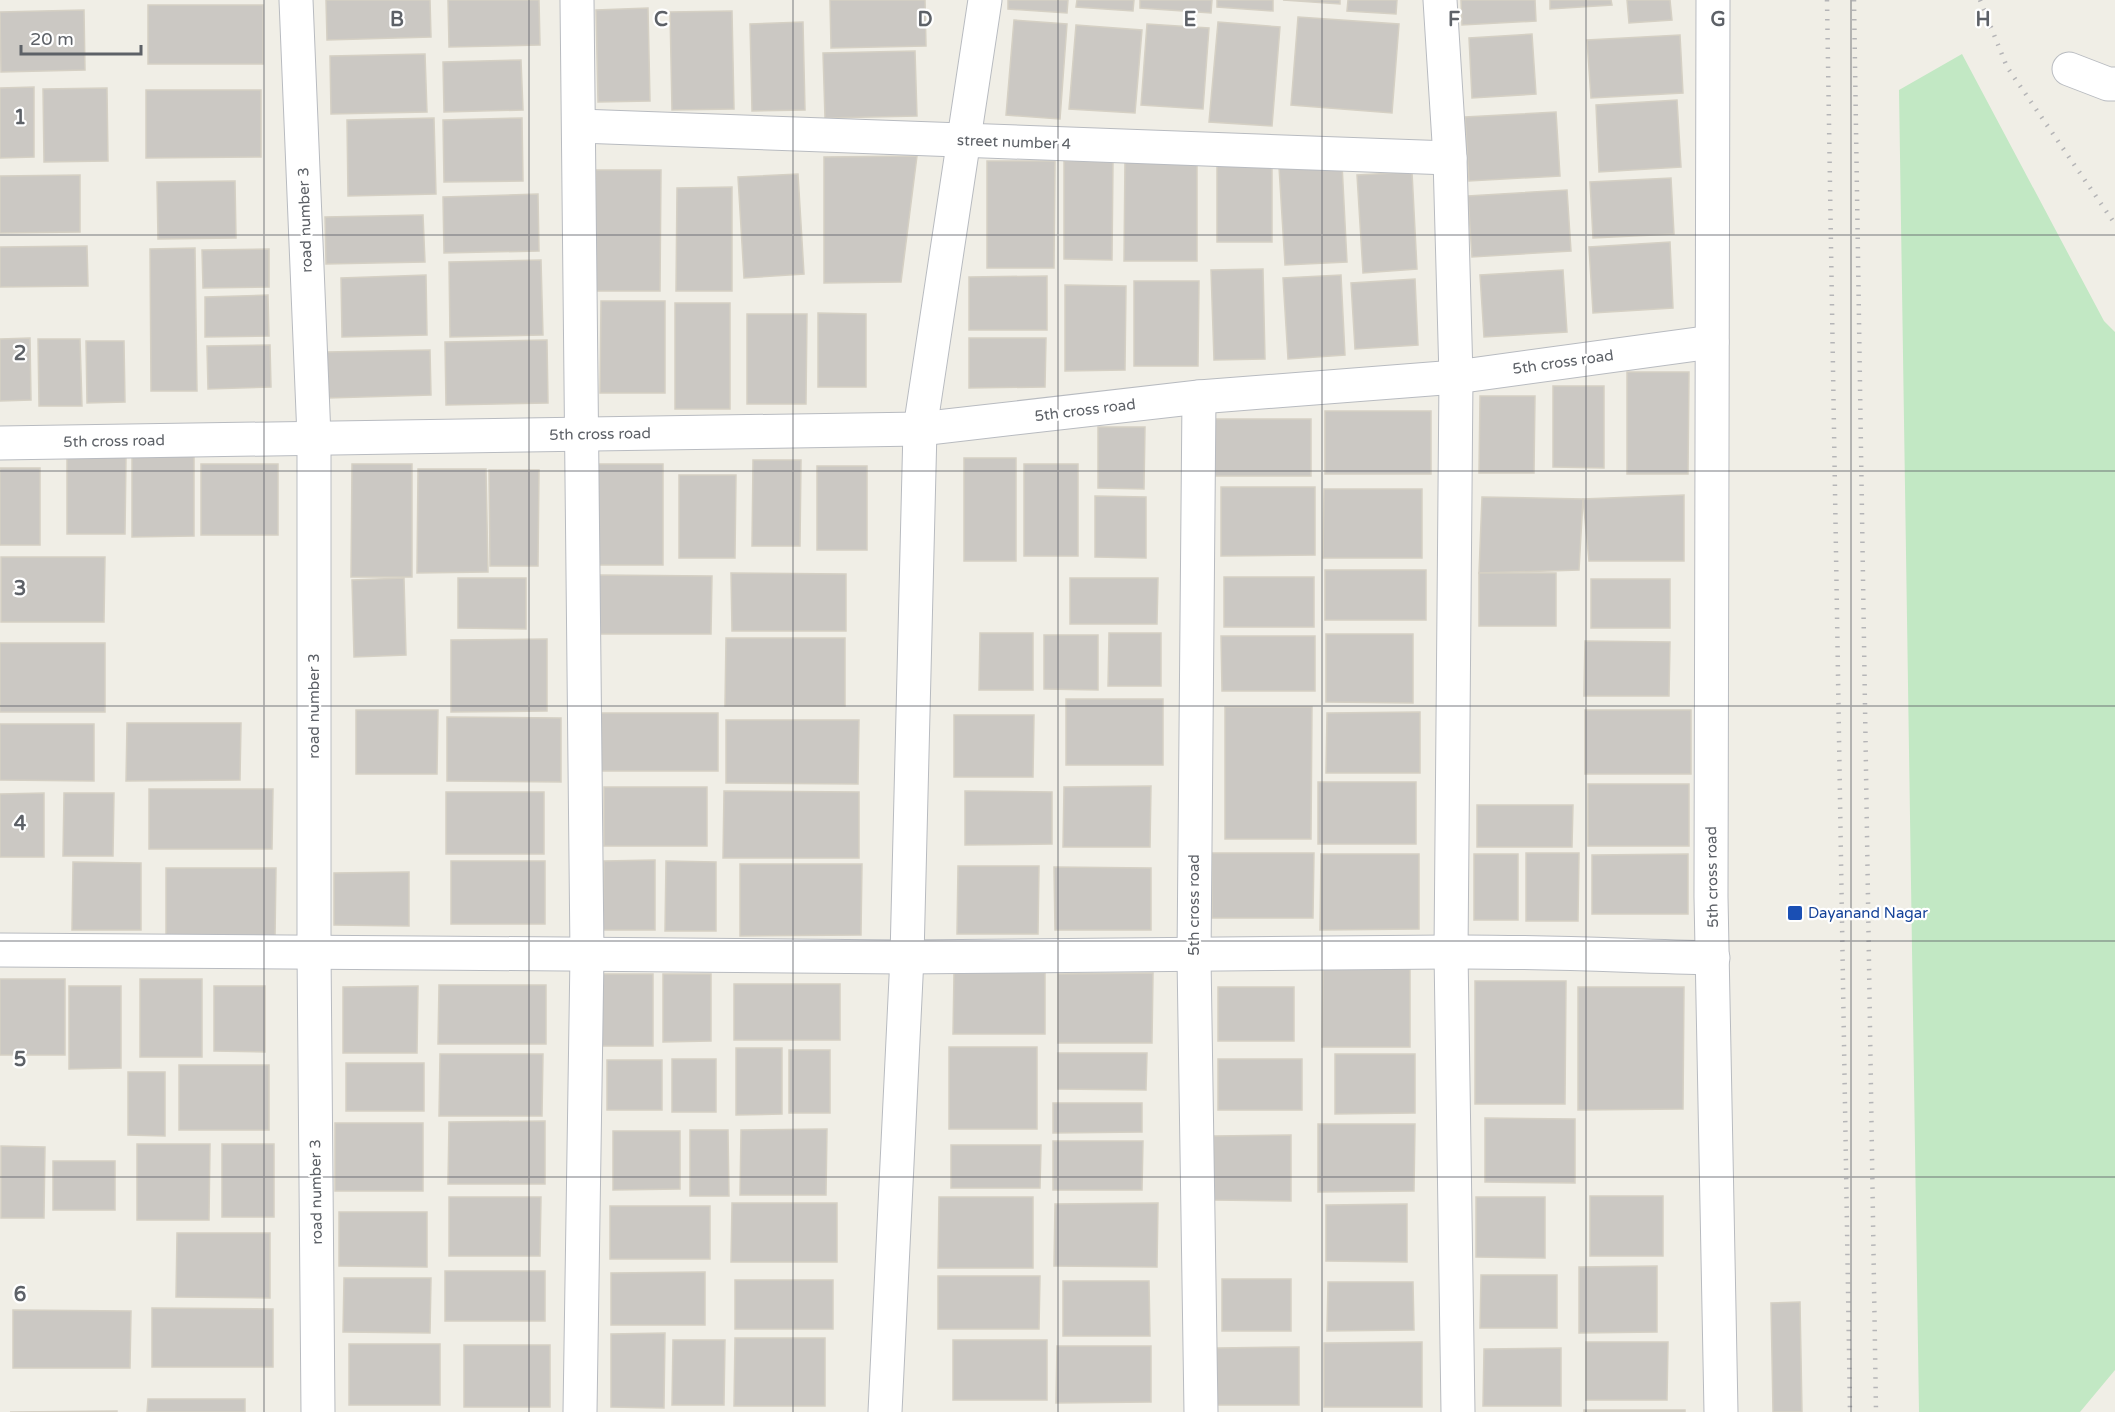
<svg xmlns="http://www.w3.org/2000/svg" width="2115" height="1412" font-family="'Varela Round',sans-serif">
<style>
.green{fill:#c2e8c4}
.building{fill:#cbc8c3;stroke:#d5d0c4;stroke-width:1.5}
.lines{fill:none;stroke-linecap:round;stroke-linejoin:round}
.minor-casing{stroke:#b8bbc0;stroke-width:35}
.minor{stroke:#fff;stroke-width:33}
.rail{stroke:#b5b5b7;stroke-width:4.5;stroke-dasharray:1.5 8;stroke-linecap:butt}
.grid{fill:none;stroke:#5d6167;stroke-width:1.5;stroke-opacity:0.55}
.transit-dot{fill:#1a4fb4;stroke:#fff;stroke-width:2}
.labels{text-anchor:middle;stroke-width:4.5;stroke-linejoin:round;paint-order:stroke}
.street-label{font-size:15px;fill:#5d6167;stroke:#fff}
.transit-label{font-size:15px;fill:#164399;stroke:#fff;text-anchor:start}
.grid-label{font-size:20px;text-anchor:middle;font-weight:bold;fill:#5d6167;stroke:#fff;stroke-width:4.5;stroke-linejoin:round;paint-order:stroke}
</style>
<rect width="100%" height="100%" fill="#f0eee6"/>
<polygon class="green" points="1962,54 2104,321 2115,332 2115,1370 2080,1412 1919,1412 1899,90"/>
<g class="building">
<polygon points="326,0 430,0 431,37 327,40"/>
<polygon points="448,0 539,0 540,45 449,47"/>
<polygon points="830,0 925,0 926,46 831,48"/>
<polygon points="1008,0 1068,0 1067,13 1008,9"/>
<polygon points="1077,0 1134,0 1133,11 1076,7"/>
<polygon points="1140,0 1212,0 1211,13 1140,8"/>
<polygon points="1217,0 1273,0 1273,11 1217,7"/>
<polygon points="1283,0 1340,0 1340,4"/>
<polygon points="1348,0 1397,0 1396,14 1347,11"/>
<polygon points="1461,0 1535,0 1536,21 1462,25"/>
<polygon points="1550,0 1611,0 1612,5 1550,9"/>
<polygon points="1627,0 1670,0 1672,20 1629,23"/>
<rect x="148" y="5" width="115" height="59"/>
<polygon points="648,8 650,101 598,102 596,10"/>
<polygon points="84,10 85,70 1,72 0,12"/>
<polygon points="732,11 734,109 672,110 670,12"/>
<polygon points="1298,17 1399,24 1392,113 1291,105"/>
<polygon points="1014,20 1067,24 1060,119 1006,115"/>
<polygon points="803,22 805,110 752,111 750,24"/>
<polygon points="1218,22 1280,27 1272,126 1209,122"/>
<polygon points="1147,24 1209,28 1203,109 1141,105"/>
<polygon points="1076,25 1142,30 1135,113 1069,109"/>
<polygon points="1532,34 1536,94 1472,98 1469,38"/>
<polygon points="1680,35 1683,93 1591,98 1587,40"/>
<polygon points="915,51 917,116 825,118 823,53"/>
<polygon points="425,54 427,112 331,114 330,56"/>
<polygon points="521,60 523,110 444,112 443,62"/>
<polygon points="34,87 34,157 0,158 0,88"/>
<polygon points="107,88 108,161 44,162 43,89"/>
<polygon points="146,90 261,90 261,157 146,158"/>
<polygon points="1677,100 1681,167 1599,172 1596,105"/>
<polygon points="1556,112 1560,176 1469,181 1465,117"/>
<polygon points="434,118 436,194 348,196 347,120"/>
<polygon points="522,118 523,181 444,182 443,120"/>
<polygon points="917,156 901,282 824,283 824,157"/>
<polygon points="1125,158 1197,158 1197,261 1124,261"/>
<polygon points="987,161 1055,161 1054,268 987,268"/>
<polygon points="1064,161 1113,162 1112,260 1064,259"/>
<polygon points="1342,164 1347,262 1285,265 1279,167"/>
<rect x="1217" y="165" width="55" height="77"/>
<polygon points="596,170 661,170 660,291 596,291"/>
<polygon points="1412,172 1417,269 1363,273 1357,175"/>
<polygon points="798,174 804,274 744,278 738,177"/>
<polygon points="80,175 80,232 0,233 0,176"/>
<polygon points="1671,178 1674,234 1593,238 1590,182"/>
<polygon points="235,181 236,238 158,239 157,182"/>
<polygon points="732,187 732,291 676,291 677,188"/>
<polygon points="1567,190 1571,251 1472,257 1468,196"/>
<polygon points="538,194 539,251 444,253 443,197"/>
<polygon points="423,215 425,262 326,264 325,217"/>
<polygon points="1670,242 1673,308 1593,313 1589,247"/>
<polygon points="87,246 88,286 0,287 0,247"/>
<polygon points="195,248 197,391 151,391 150,249"/>
<polygon points="269,249 269,287 203,288 202,250"/>
<polygon points="541,260 543,335 450,337 449,262"/>
<polygon points="1263,269 1265,359 1214,360 1211,270"/>
<polygon points="1563,270 1567,332 1484,337 1480,275"/>
<polygon points="426,275 427,335 342,337 341,278"/>
<polygon points="1341,275 1345,355 1288,359 1283,278"/>
<polygon points="1047,276 1047,330 969,330 969,277"/>
<polygon points="1415,279 1418,345 1355,349 1351,283"/>
<polygon points="1134,281 1199,281 1198,366 1134,366"/>
<polygon points="1065,285 1126,286 1125,370 1065,371"/>
<polygon points="268,295 269,336 205,337 205,297"/>
<polygon points="601,301 665,301 665,393 600,393"/>
<rect x="675" y="303" width="55" height="106"/>
<polygon points="818,313 866,314 866,387 818,387"/>
<polygon points="747,314 807,314 806,404 747,404"/>
<polygon points="30,338 31,400 0,401 0,339"/>
<polygon points="969,338 1046,338 1045,387 969,388"/>
<polygon points="38,339 80,339 82,406 39,406"/>
<polygon points="547,340 548,403 446,405 445,342"/>
<polygon points="86,341 124,341 125,402 87,403"/>
<polygon points="270,345 271,387 208,389 207,346"/>
<polygon points="430,350 431,395 328,398 327,352"/>
<polygon points="1627,372 1689,372 1688,474 1627,474"/>
<polygon points="1553,386 1604,386 1604,468 1553,467"/>
<polygon points="1480,396 1535,396 1534,473 1479,473"/>
<rect x="1325" y="411" width="106" height="63"/>
<rect x="1212" y="419" width="99" height="57"/>
<polygon points="1098,427 1145,427 1144,489 1098,488"/>
<polygon points="194,454 194,536 132,537 132,455"/>
<polygon points="67,456 126,456 125,534 67,534"/>
<rect x="964" y="458" width="52" height="103"/>
<polygon points="753,460 801,460 800,546 752,546"/>
<rect x="201" y="464" width="77" height="71"/>
<polygon points="352,464 412,464 412,577 351,577"/>
<polygon points="593,464 663,464 663,565 592,565"/>
<rect x="1024" y="464" width="54" height="92"/>
<rect x="817" y="466" width="50" height="84"/>
<rect x="0" y="468" width="40" height="77"/>
<polygon points="418,469 486,469 488,572 417,573"/>
<polygon points="489,470 539,470 538,566 490,566"/>
<polygon points="679,475 736,475 735,558 679,558"/>
<polygon points="1221,487 1315,487 1315,555 1221,556"/>
<polygon points="1324,489 1422,489 1422,558 1323,558"/>
<polygon points="1684,495 1684,561 1589,561 1583,499"/>
<polygon points="1095,496 1146,497 1146,558 1095,557"/>
<polygon points="1482,497 1583,499 1579,570 1479,573"/>
<polygon points="1,557 105,557 104,622 1,622"/>
<rect x="1325" y="570" width="101" height="50"/>
<polygon points="731,573 846,574 846,631 732,631"/>
<rect x="1479" y="573" width="77" height="53"/>
<polygon points="598,575 712,576 711,634 598,634"/>
<rect x="1224" y="577" width="90" height="50"/>
<polygon points="404,578 406,655 354,657 352,580"/>
<polygon points="458,578 526,578 526,629 458,628"/>
<polygon points="1070,578 1158,578 1157,624 1070,624"/>
<rect x="1591" y="579" width="79" height="49"/>
<polygon points="980,633 1033,633 1033,690 979,690"/>
<polygon points="1109,633 1161,633 1161,686 1108,686"/>
<polygon points="1326,634 1413,634 1413,703 1326,702"/>
<polygon points="1044,635 1098,635 1098,690 1044,689"/>
<polygon points="1221,636 1315,636 1315,691 1222,691"/>
<polygon points="726,638 845,638 845,706 725,706"/>
<polygon points="547,639 547,711 451,712 451,640"/>
<polygon points="1585,641 1670,642 1669,696 1584,696"/>
<rect x="0" y="643" width="105" height="69"/>
<rect x="1066" y="699" width="97" height="66"/>
<polygon points="1225,707 1312,707 1311,839 1225,839"/>
<polygon points="356,710 438,710 437,774 356,774"/>
<rect x="1585" y="710" width="106" height="64"/>
<polygon points="1420,712 1420,773 1326,773 1327,713"/>
<rect x="601" y="713" width="117" height="58"/>
<polygon points="954,715 1034,715 1033,777 954,777"/>
<polygon points="447,717 561,718 561,782 447,781"/>
<polygon points="726,720 859,720 858,784 726,783"/>
<polygon points="127,723 241,723 240,780 126,781"/>
<polygon points="0,724 94,724 94,781 0,780"/>
<rect x="1318" y="782" width="98" height="62"/>
<rect x="1588" y="784" width="101" height="62"/>
<polygon points="1151,786 1150,847 1063,847 1064,787"/>
<rect x="604" y="787" width="103" height="59"/>
<polygon points="149,789 273,789 272,849 149,849"/>
<polygon points="724,791 859,792 859,858 723,858"/>
<polygon points="965,791 1052,792 1052,844 965,845"/>
<rect x="446" y="792" width="98" height="62"/>
<polygon points="44,793 44,857 0,857 0,794"/>
<polygon points="64,793 114,793 113,856 63,856"/>
<polygon points="1477,805 1573,805 1572,847 1477,847"/>
<polygon points="1212,853 1314,853 1313,918 1212,918"/>
<polygon points="1526,853 1579,853 1578,921 1526,921"/>
<polygon points="1321,854 1419,854 1419,929 1320,930"/>
<rect x="1474" y="854" width="44" height="66"/>
<polygon points="1688,854 1688,914 1592,914 1592,855"/>
<polygon points="655,860 655,930 603,930 604,861"/>
<rect x="451" y="861" width="94" height="63"/>
<polygon points="666,861 716,862 716,931 665,931"/>
<polygon points="73,862 141,863 141,930 72,930"/>
<polygon points="740,864 862,864 861,935 740,936"/>
<polygon points="958,866 1039,866 1038,934 957,934"/>
<polygon points="1054,867 1151,868 1151,930 1055,930"/>
<polygon points="166,868 276,868 275,939 166,939"/>
<polygon points="409,872 409,926 334,925 334,873"/>
<polygon points="1323,969 1410,969 1410,1047 1322,1047"/>
<polygon points="954,973 1045,973 1045,1034 953,1034"/>
<polygon points="1153,973 1152,1043 1058,1043 1058,974"/>
<rect x="597" y="974" width="56" height="72"/>
<polygon points="663,974 711,974 711,1041 663,1042"/>
<rect x="0" y="979" width="65" height="76"/>
<rect x="140" y="979" width="62" height="78"/>
<polygon points="1475,981 1566,981 1565,1104 1475,1104"/>
<rect x="734" y="984" width="106" height="56"/>
<polygon points="439,985 546,985 546,1044 438,1044"/>
<polygon points="69,986 121,986 121,1068 69,1069"/>
<polygon points="214,986 265,986 265,1052 214,1051"/>
<polygon points="418,986 417,1053 343,1053 343,987"/>
<rect x="1218" y="987" width="76" height="54"/>
<polygon points="1578,987 1684,987 1683,1109 1578,1110"/>
<rect x="949" y="1047" width="88" height="82"/>
<polygon points="736,1048 782,1048 782,1114 736,1115"/>
<rect x="789" y="1050" width="41" height="63"/>
<polygon points="1058,1053 1147,1053 1146,1090 1058,1089"/>
<polygon points="440,1054 543,1054 542,1116 439,1116"/>
<polygon points="1335,1054 1415,1054 1415,1113 1335,1114"/>
<rect x="672" y="1059" width="44" height="53"/>
<rect x="1218" y="1059" width="84" height="51"/>
<rect x="607" y="1060" width="55" height="50"/>
<rect x="346" y="1063" width="78" height="48"/>
<rect x="179" y="1065" width="90" height="65"/>
<polygon points="128,1072 165,1072 165,1136 128,1135"/>
<polygon points="1053,1103 1142,1103 1142,1132 1053,1133"/>
<polygon points="1485,1118 1575,1119 1575,1183 1485,1182"/>
<polygon points="545,1121 545,1184 448,1184 449,1122"/>
<rect x="335" y="1123" width="88" height="68"/>
<polygon points="1318,1124 1415,1124 1414,1191 1318,1192"/>
<polygon points="827,1129 826,1195 740,1195 741,1130"/>
<polygon points="690,1130 728,1130 729,1196 690,1196"/>
<polygon points="613,1131 680,1131 680,1189 613,1190"/>
<polygon points="1291,1135 1291,1201 1213,1200 1214,1136"/>
<polygon points="1053,1141 1143,1141 1142,1190 1053,1190"/>
<polygon points="137,1144 210,1144 209,1220 137,1220"/>
<rect x="222" y="1144" width="52" height="73"/>
<polygon points="951,1145 1041,1145 1040,1188 951,1188"/>
<polygon points="1,1146 45,1147 44,1218 1,1218"/>
<rect x="53" y="1161" width="62" height="49"/>
<rect x="1590" y="1196" width="73" height="60"/>
<polygon points="449,1197 541,1197 540,1256 449,1256"/>
<polygon points="939,1197 1033,1197 1033,1268 938,1268"/>
<polygon points="1476,1197 1545,1197 1545,1258 1476,1257"/>
<polygon points="732,1203 837,1203 837,1262 731,1262"/>
<polygon points="1158,1203 1157,1267 1054,1266 1055,1204"/>
<polygon points="1407,1204 1407,1262 1326,1261 1326,1205"/>
<rect x="610" y="1206" width="100" height="53"/>
<polygon points="339,1212 427,1212 427,1267 339,1266"/>
<polygon points="177,1233 270,1233 270,1298 176,1297"/>
<polygon points="1657,1266 1657,1332 1579,1333 1579,1267"/>
<rect x="445" y="1271" width="100" height="50"/>
<polygon points="705,1272 705,1325 611,1325 611,1273"/>
<polygon points="1481,1275 1557,1275 1557,1328 1480,1328"/>
<polygon points="938,1276 1040,1276 1039,1329 938,1329"/>
<polygon points="344,1278 431,1278 430,1333 343,1332"/>
<rect x="1222" y="1279" width="69" height="52"/>
<rect x="735" y="1280" width="98" height="49"/>
<polygon points="1063,1281 1149,1281 1150,1336 1063,1336"/>
<polygon points="1328,1282 1413,1282 1414,1330 1327,1331"/>
<polygon points="1800,1302 1802,1412 1773,1412 1771,1303"/>
<polygon points="152,1308 273,1309 273,1367 152,1367"/>
<polygon points="13,1310 131,1311 130,1368 13,1368"/>
<polygon points="665,1333 664,1408 611,1407 611,1334"/>
<polygon points="735,1338 825,1338 825,1406 734,1406"/>
<polygon points="673,1340 725,1340 724,1405 672,1405"/>
<rect x="953" y="1340" width="94" height="60"/>
<polygon points="1422,1342 1422,1407 1324,1407 1324,1343"/>
<polygon points="1586,1342 1668,1342 1667,1400 1586,1400"/>
<rect x="349" y="1344" width="91" height="61"/>
<rect x="464" y="1345" width="86" height="62"/>
<polygon points="1057,1346 1151,1346 1151,1402 1056,1403"/>
<polygon points="1299,1347 1299,1405 1216,1405 1217,1348"/>
<polygon points="1561,1348 1561,1406 1483,1406 1484,1349"/>
<polygon points="148,1399 245,1399 245,1412 147,1412"/>
<rect x="1584" y="1410" width="101" height="2"/>
<polygon points="117,1411 117,1412 10,1412"/>
</g>
<g class="lines">
<g class="minor-casing">
<g id="minor">
<polyline points="296,0 314,437 314,950 318,1412"/>
<polyline points="577,0 587,955 580,1412"/>
<polyline points="1440,0 1450,158 1456,377 1451,952 1458,1412"/>
<polyline points="1713,0 1711,897 1721,1412"/>
<polyline points="2069,69 2108,84 2115,84"/>
<polyline points="579,126 1450,158"/>
<polyline points="1199,397 1194,957 1201,1412"/>
<polyline points="0,443 920,429 1199,397 1456,377 1712,342"/>
<path d="M0,950C301,950 603,956 904,957C1085,957 1266,954 1446,952C1535,951 1624,956 1713,958"/>
<polyline points="885,1412 907,957 920,429 985,0"/>
</g>
</g>
<use href="#minor" class="minor"/>
<g class="rail">
<polyline points="1827,0 1850,1412"/>
<polyline points="1854,0 1876,1412"/>
<polyline points="1980,0 2007,67 2115,224"/>
</g>
</g>
<path class="grid" d="M264,0V1412M529,0V1412M793,0V1412M1058,0V1412M1322,0V1412M1586,0V1412M1851,0V1412M0,235H2115M0,471H2115M0,706H2115M0,941H2115M0,1177H2115"/>
<rect class="transit-dot" x="1787" y="905" width="16" height="16" rx="3"/>
<g class="labels">
<g class="street-label">
<text transform="translate(1014 142) rotate(2)" y="5">street number 4</text>
<text transform="translate(305 220) rotate(-92)" y="5">road number 3</text>
<text transform="translate(1563 362) rotate(-8)" y="5">5th cross road</text>
<text transform="translate(1085 410) rotate(-7)" y="5">5th cross road</text>
<text transform="translate(600 434) rotate(-1)" y="5">5th cross road</text>
<text transform="translate(114 441) rotate(-1)" y="5">5th cross road</text>
<text transform="translate(314 706) rotate(-90)" y="5">road number 3</text>
<text transform="translate(1712 877) rotate(-91)" y="5">5th cross road</text>
<text transform="translate(1194 905) rotate(-90)" y="5">5th cross road</text>
<text transform="translate(316 1192) rotate(-91)" y="5">road number 3</text>
</g>
<g class="transit-label">
<text x="1808" y="918">Dayanand Nagar</text>
</g>
</g>
<g class="grid-label">
<text x="397" y="26">B</text>
<text x="661" y="26">C</text>
<text x="925" y="26">D</text>
<text x="1190" y="26">E</text>
<text x="1454" y="26">F</text>
<text x="1718" y="26">G</text>
<text x="1983" y="26">H</text>
<text x="20" y="124">1</text>
<text x="20" y="360">2</text>
<text x="20" y="595">3</text>
<text x="20" y="830">4</text>
<text x="20" y="1066">5</text>
<text x="20" y="1301">6</text>
</g>
<path d="M21 45v9h120v-9" fill="none" stroke="#5d6167" stroke-width="3"/>
<text x="30" y="45" font-size="18" fill="#5d6167" stroke="#ffffff" stroke-width="4.5" paint-order="stroke">20 m</text>
</svg>
